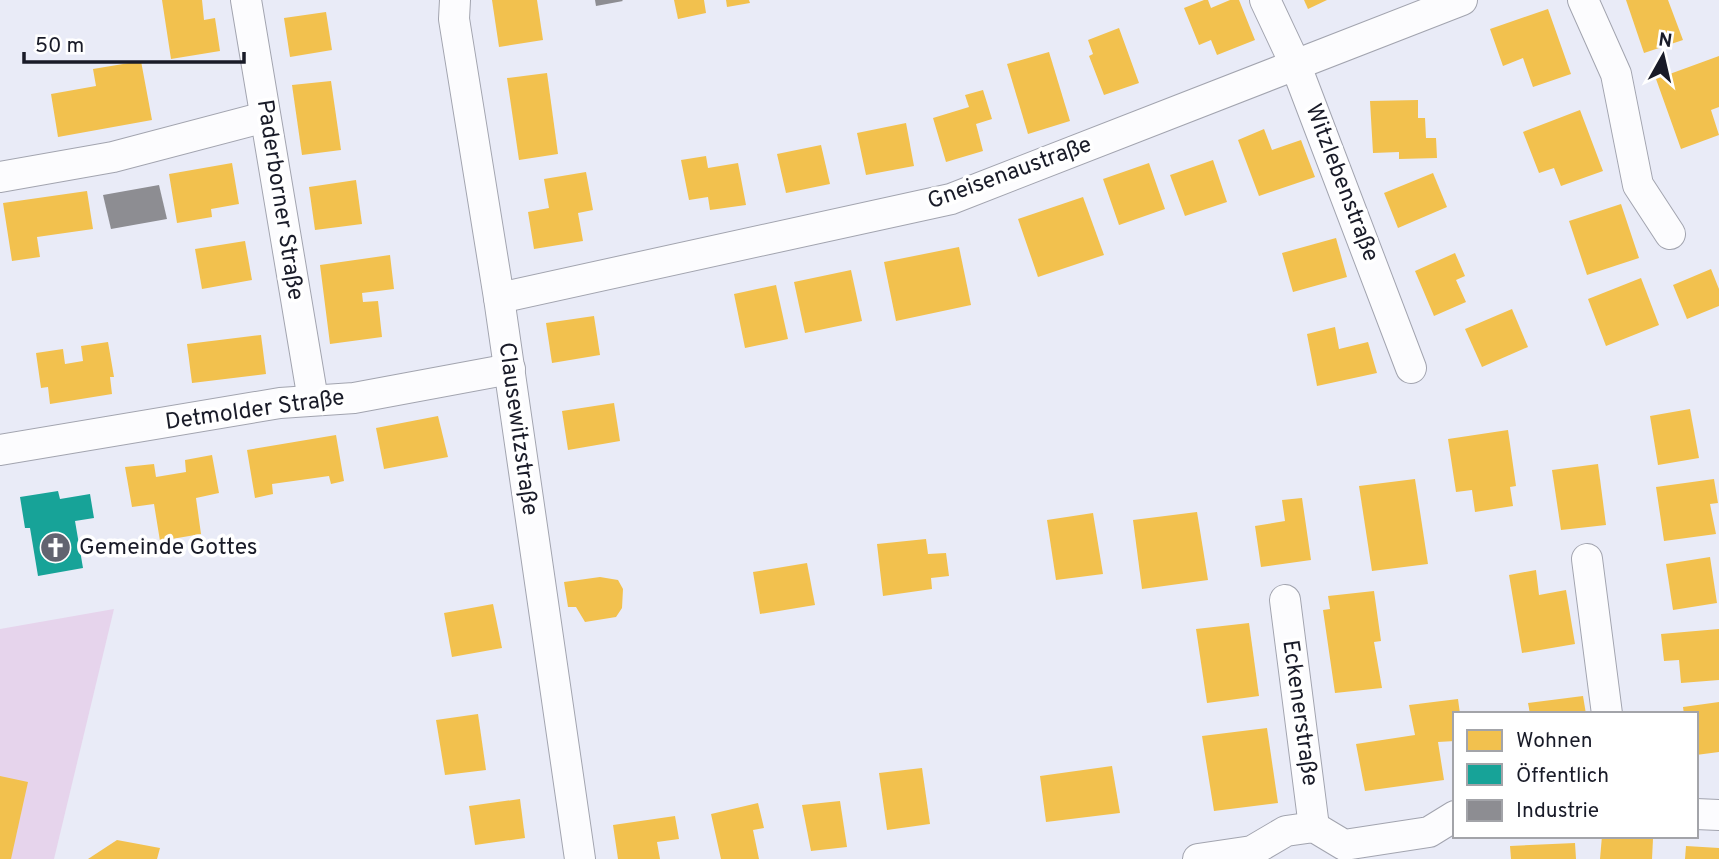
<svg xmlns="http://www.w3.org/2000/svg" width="1719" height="859" font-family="Overpass,sans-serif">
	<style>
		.green { fill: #e6d4ec }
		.homes { fill: #f2c14e }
		.public { fill: #17a398 }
		.industry { fill: #8d8d92 }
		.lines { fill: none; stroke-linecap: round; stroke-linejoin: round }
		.street-casing { stroke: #a2a4af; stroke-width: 32 }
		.street { stroke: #fcfcfe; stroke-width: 30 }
		.labels { text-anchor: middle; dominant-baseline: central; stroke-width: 7; stroke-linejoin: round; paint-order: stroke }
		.street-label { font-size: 23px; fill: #191b28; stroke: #fff }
		.poi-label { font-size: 23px; fill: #191b28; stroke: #fff; text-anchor: start }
	</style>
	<rect width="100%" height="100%" fill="#e9ebf7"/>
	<polygon class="green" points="114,609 54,859 0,859 0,629"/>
	<g class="homes">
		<polygon points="162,0 202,0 204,20 215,18 220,51 171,59"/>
		<polygon points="492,0 537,0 543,40 499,47"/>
		<polygon points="674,0 704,0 706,13 678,19"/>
		<polygon points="726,0 749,0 750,3 727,7"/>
		<polygon points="1204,0 1208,0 1211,8 1230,0 1239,0 1255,40 1217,55 1211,40 1199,45 1184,8"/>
		<polygon points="1304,0 1327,0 1308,9"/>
		<polygon points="1626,0 1668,0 1683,40 1644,53"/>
		<polygon points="1548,9 1571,74 1533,87 1523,58 1503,66 1490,29"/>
		<polygon points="326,12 332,50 290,57 284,18"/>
		<polygon points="1119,28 1139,83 1104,95 1089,56 1093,54 1088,40"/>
		<polygon points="1049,52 1070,121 1028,134 1007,64"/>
		<polygon points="1719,56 1719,107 1711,110 1719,135 1681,149 1656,79"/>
		<polygon points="141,61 152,120 58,137 51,94 96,86 93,69"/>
		<polygon points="547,73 558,154 519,160 507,78"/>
		<polygon points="331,81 341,150 302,155 292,85"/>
		<polygon points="983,90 992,119 976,124 983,151 946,162 933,118 969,107 965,95"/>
		<polygon points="1418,100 1418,118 1425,118 1426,138 1436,138 1437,158 1399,159 1399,152 1373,153 1370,101"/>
		<polygon points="1580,110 1603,171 1561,186 1554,168 1539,173 1523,132"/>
		<polygon points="906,123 914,166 866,175 857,133"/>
		<polygon points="1264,129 1272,150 1301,140 1315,177 1259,196 1238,140"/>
		<polygon points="821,145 830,184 786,193 777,154"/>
		<polygon points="706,156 708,168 738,163 746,205 710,210 708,197 689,200 681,160"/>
		<polygon points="1213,160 1227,202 1185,216 1170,175"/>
		<polygon points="232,163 239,204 211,209 212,217 177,223 169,174"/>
		<polygon points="1149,163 1165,209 1119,225 1103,179"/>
		<polygon points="586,172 593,210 578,213 583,241 534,249 528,212 549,208 544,179"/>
		<polygon points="1433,173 1447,207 1398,228 1384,193"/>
		<polygon points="356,180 362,224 315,230 309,187"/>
		<polygon points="87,191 93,229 37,237 40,257 12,261 3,203"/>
		<polygon points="1083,197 1104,255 1038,277 1018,219"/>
		<polygon points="1621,204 1639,258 1587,275 1569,221"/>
		<polygon points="1336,238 1347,277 1293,292 1282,253"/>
		<polygon points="245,241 252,280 202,289 195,249"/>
		<polygon points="959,247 971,305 896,321 884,262"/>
		<polygon points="1455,253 1465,276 1456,280 1466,302 1434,316 1415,271"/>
		<polygon points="390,255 394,289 362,293 363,302 378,301 382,337 330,344 320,265"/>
		<polygon points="1711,269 1719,289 1719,306 1687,319 1673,285"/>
		<polygon points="851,270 862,321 805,333 794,282"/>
		<polygon points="1641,278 1659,325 1606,346 1588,299"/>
		<polygon points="776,285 788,339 745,348 734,294"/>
		<polygon points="1512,309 1528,347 1482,367 1465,329"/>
		<polygon points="594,316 600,355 552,363 546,323"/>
		<polygon points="1335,327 1339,349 1368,342 1377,373 1317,386 1307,334"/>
		<polygon points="261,335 266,374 192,383 187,344"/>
		<polygon points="108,342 114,377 110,377 112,394 50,404 48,387 41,388 36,353 63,349 65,364 83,361 81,346"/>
		<polygon points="614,403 620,441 568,450 562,411"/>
		<polygon points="1690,409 1699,458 1658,465 1650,416"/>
		<polygon points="438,416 448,457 384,469 376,428"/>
		<polygon points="1508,430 1516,486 1510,487 1513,506 1475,512 1472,490 1456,492 1448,439"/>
		<polygon points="336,435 344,481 331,484 329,476 272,484 273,494 255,498 247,450"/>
		<polygon points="212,455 219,493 196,498 201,534 160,541 154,504 132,507 125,467 154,464 156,477 186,472 185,460"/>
		<polygon points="1598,464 1606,525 1561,530 1552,470"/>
		<polygon points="1415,479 1428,564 1372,571 1359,486"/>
		<polygon points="1714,479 1718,503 1710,504 1716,534 1664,541 1656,487"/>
		<polygon points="1302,498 1311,560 1261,567 1255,526 1285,521 1282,500"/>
		<polygon points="1197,512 1208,580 1142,589 1133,520"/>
		<polygon points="1093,513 1103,574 1056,580 1047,520"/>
		<polygon points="926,539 928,554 946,553 949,576 931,578 932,589 883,596 877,544"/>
		<polygon points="1710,557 1717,603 1673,610 1666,564"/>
		<polygon points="807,563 815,605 760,614 753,572"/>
		<polygon points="1536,570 1539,595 1566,590 1575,644 1522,653 1509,575"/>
		<polygon points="600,577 618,580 623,589 622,608 616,617 585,622 576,607 568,607 564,582"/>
		<polygon points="1374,591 1381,641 1374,642 1382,688 1335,693 1323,610 1330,609 1328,596"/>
		<polygon points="493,604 502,648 452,657 444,613"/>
		<polygon points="1249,623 1259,696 1207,703 1196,629"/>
		<polygon points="1719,629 1719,680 1681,683 1679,660 1664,661 1661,634"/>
		<polygon points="1583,696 1586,714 1530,714 1528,703"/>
		<polygon points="1458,699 1460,714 1455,714 1455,741 1438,742 1444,780 1365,791 1356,744 1415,735 1409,705"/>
		<polygon points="1719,702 1719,752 1696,755 1696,714 1684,714 1683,707"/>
		<polygon points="478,714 486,770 445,775 436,720"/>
		<polygon points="1267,728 1278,803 1214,811 1202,736"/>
		<polygon points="1112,766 1120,813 1046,822 1040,776"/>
		<polygon points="922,768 930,824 887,830 879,773"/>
		<polygon points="0,776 28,782 11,859 0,859"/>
		<polygon points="520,799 525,838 475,845 469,806"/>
		<polygon points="840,801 847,847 811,851 802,805"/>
		<polygon points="758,803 764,828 753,830 759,859 721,859 711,814"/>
		<polygon points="675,816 679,839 657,842 660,859 618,859 613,825"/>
		<polygon points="1602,836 1653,839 1652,859 1600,859"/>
		<polygon points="117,840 160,848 157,859 88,859"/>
		<polygon points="1575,843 1576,859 1511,859 1510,846"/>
		<polygon points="1686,846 1719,848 1719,859 1685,859"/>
	</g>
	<polygon class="public" points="58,491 60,499 90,494 94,518 75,521 83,568 38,576 30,528 25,528 20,497"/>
	<g class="industry">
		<polygon points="595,0 622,0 623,1 596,6"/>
		<polygon points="159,185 167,219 111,229 103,195"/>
	</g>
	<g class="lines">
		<defs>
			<g id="street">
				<polyline points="246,0 313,400"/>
				<polyline points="455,0 454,19 499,298 580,859"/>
				<polyline points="1265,0 1296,66 1411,368"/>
				<polyline points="1583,0 1616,74 1638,185 1670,234"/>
				<polyline points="0,177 113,157 265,117"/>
				<polyline points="499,298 951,199 1462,0"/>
				<polyline points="0,450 280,403 354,398 510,369"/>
				<polyline points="1587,559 1607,714"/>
				<polyline points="1285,600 1314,827"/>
				<polyline points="1696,814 1719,815"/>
				<polyline points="1198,859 1252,851 1286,831 1314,827 1344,845 1429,832 1455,816"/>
			</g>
		</defs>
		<use href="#street" class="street-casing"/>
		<use href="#street" class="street"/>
	</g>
	<defs>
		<symbol id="church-disc" viewBox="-11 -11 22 22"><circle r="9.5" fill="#626470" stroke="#fff"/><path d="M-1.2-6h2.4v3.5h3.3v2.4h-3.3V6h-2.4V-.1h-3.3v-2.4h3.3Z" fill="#fff"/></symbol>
	</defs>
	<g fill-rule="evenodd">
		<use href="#church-disc" x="38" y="530" width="35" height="35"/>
	</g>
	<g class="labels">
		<g class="street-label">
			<text transform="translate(1010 174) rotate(-20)">Gneisenaustraße</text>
			<text transform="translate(1341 183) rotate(69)">Witzlebenstraße</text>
			<text transform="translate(279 200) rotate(81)">Paderborner Straße</text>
			<text transform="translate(255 411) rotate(-8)">Detmolder Straße</text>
			<text transform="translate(517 429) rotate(82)">Clausewitzstraße</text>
			<text transform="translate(1299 713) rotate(82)">Eckenerstraße</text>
		</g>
		<g class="poi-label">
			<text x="79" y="548">Gemeinde Gottes</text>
		</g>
	</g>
	<rect x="1453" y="712" width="245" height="126" fill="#ffffff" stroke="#a3a4a9" stroke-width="2"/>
	<rect x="1467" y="730" width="35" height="21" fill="#f2c14e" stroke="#a3a4a9" stroke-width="2"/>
	<text x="1516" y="747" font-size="21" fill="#191b28">Wohnen</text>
	<rect x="1467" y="764" width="35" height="21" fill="#17a398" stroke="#a3a4a9" stroke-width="2"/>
	<text x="1516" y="782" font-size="21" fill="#191b28">Öffentlich</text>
	<rect x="1467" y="800" width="35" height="21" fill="#8d8d92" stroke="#a3a4a9" stroke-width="2"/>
	<text x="1516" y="817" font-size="21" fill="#191b28">Industrie</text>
	<g transform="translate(1663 56) rotate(8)" stroke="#ffffff" stroke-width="5" paint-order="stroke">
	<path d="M0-5L12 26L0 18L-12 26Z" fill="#191b28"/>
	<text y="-10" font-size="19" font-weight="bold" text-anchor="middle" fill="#191b28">N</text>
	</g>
	<path d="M24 52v10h220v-10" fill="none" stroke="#191b28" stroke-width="3.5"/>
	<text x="35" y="52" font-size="21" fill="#191b28" stroke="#ffffff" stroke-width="5" paint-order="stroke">50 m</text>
</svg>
